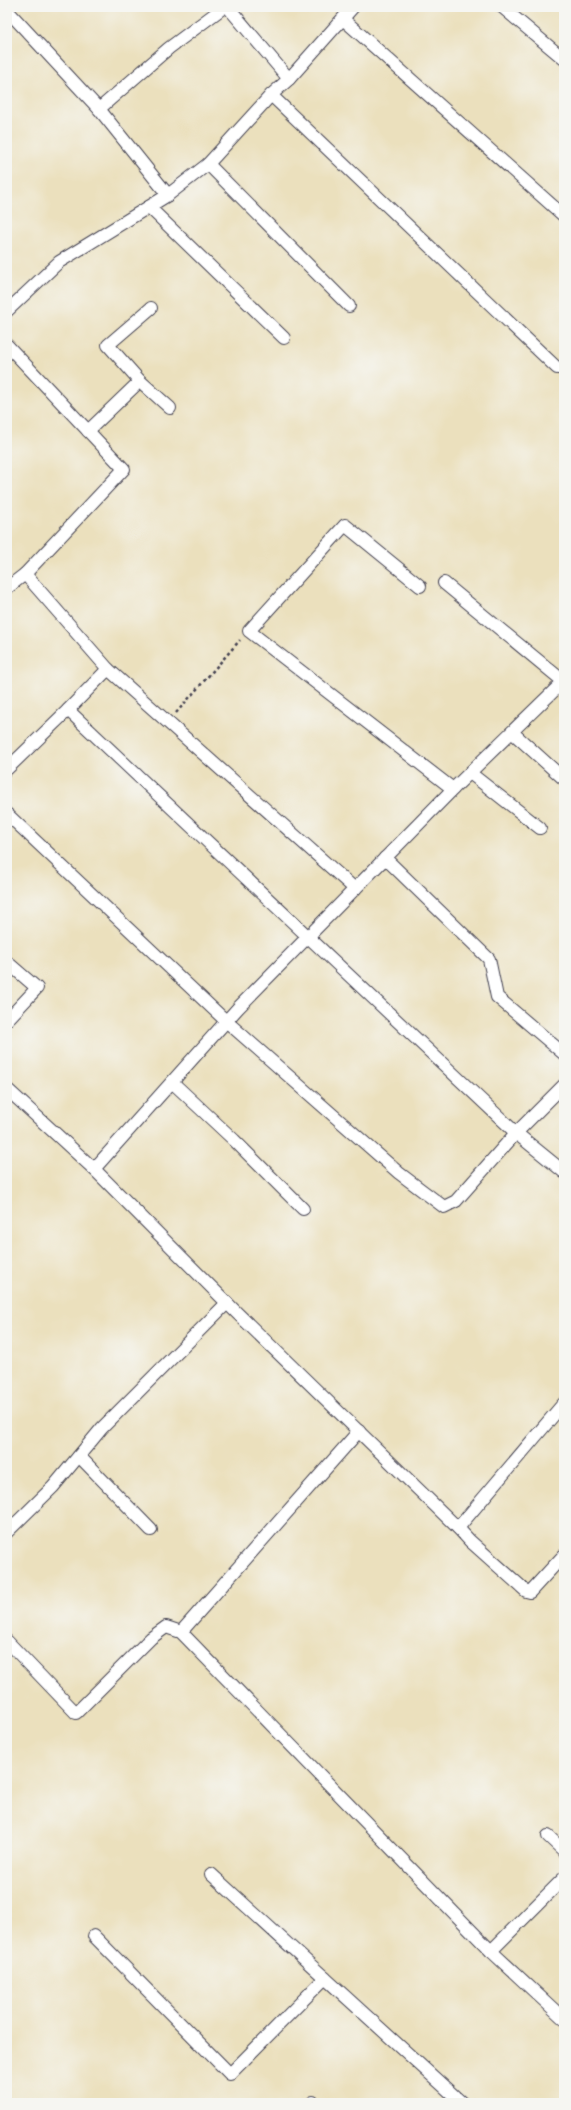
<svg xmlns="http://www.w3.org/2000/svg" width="571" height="2110" font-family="'Libre Bodoni',serif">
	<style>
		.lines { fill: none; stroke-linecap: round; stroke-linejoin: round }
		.street-casing { stroke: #403e4e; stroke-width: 14 }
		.path { stroke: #403e4e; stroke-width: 2.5; stroke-dasharray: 3 3; stroke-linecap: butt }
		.street { stroke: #fff; stroke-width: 12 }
	</style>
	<rect width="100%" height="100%" fill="#f6f6f2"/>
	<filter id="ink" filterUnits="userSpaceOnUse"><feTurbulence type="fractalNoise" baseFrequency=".025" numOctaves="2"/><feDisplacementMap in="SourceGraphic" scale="8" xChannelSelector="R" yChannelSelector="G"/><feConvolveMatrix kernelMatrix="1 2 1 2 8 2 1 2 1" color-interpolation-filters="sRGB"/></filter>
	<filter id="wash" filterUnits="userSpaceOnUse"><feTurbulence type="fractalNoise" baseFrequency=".012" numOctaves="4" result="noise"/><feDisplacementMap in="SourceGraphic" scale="16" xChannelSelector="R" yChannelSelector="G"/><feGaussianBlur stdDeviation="0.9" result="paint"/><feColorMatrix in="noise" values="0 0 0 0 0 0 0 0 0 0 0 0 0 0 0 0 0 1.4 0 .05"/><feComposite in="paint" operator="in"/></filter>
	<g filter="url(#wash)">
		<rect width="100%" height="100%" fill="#ebe0bd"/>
	</g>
	<g filter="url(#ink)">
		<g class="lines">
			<defs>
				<g id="street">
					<polyline points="228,7 289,79"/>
					<polyline points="502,7 564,59"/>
					<polyline points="7,10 99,109 168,195"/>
					<polyline points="343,19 564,216"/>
					<polyline points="271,95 557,368 564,368"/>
					<polyline points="99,109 169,48 224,7"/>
					<polyline points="208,164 349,306"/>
					<polyline points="149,207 284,338"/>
					<polyline points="7,311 59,262 168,195 208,164 271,95 289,79 353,7"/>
					<polyline points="7,345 124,469 25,574"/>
					<polyline points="140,381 170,408"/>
					<polyline points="88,431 140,381 108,345 151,308"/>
					<polyline points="444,583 563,681"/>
					<polyline points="420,586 345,525 249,631 453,789"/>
					<polyline points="7,588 25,574 108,669"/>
					<polyline points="68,710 108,669 355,889"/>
					<polyline points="512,732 564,779"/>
					<polyline points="7,769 68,710 516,1133 564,1172"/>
					<polyline points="470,773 540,828"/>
					<polyline points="7,814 226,1021 399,1173 444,1207 456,1201 516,1133 564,1085"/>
					<polyline points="385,858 489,959 497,997 564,1054"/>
					<polyline points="7,962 37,988 7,1020"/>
					<polyline points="172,1082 234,1140 303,1209"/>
					<polyline points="7,1089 94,1169 238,1008 453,789 564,681"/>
					<polyline points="94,1169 237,1313 458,1528 564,1403"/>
					<polyline points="79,1456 151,1530"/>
					<polyline points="458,1528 470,1541 526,1591 530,1592 564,1555"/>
					<polyline points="7,1532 53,1487 102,1428 227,1303"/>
					<polyline points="181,1632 359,1431"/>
					<polyline points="7,1641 76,1713 151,1638 166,1627 181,1632 491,1951 564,2019"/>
					<polyline points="548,1836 564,1851"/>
					<polyline points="211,1874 462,2103"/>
					<polyline points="94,1936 230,2074 325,1978"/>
					<polyline points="491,1951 564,1878"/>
					<polyline points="313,2102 314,2103"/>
				</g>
			</defs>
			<use href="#street" class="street-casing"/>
			<polyline class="path" points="176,713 240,640"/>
			<use href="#street" class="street"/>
		</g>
	</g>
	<rect width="571" height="2110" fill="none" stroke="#f6f6f2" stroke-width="24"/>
</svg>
